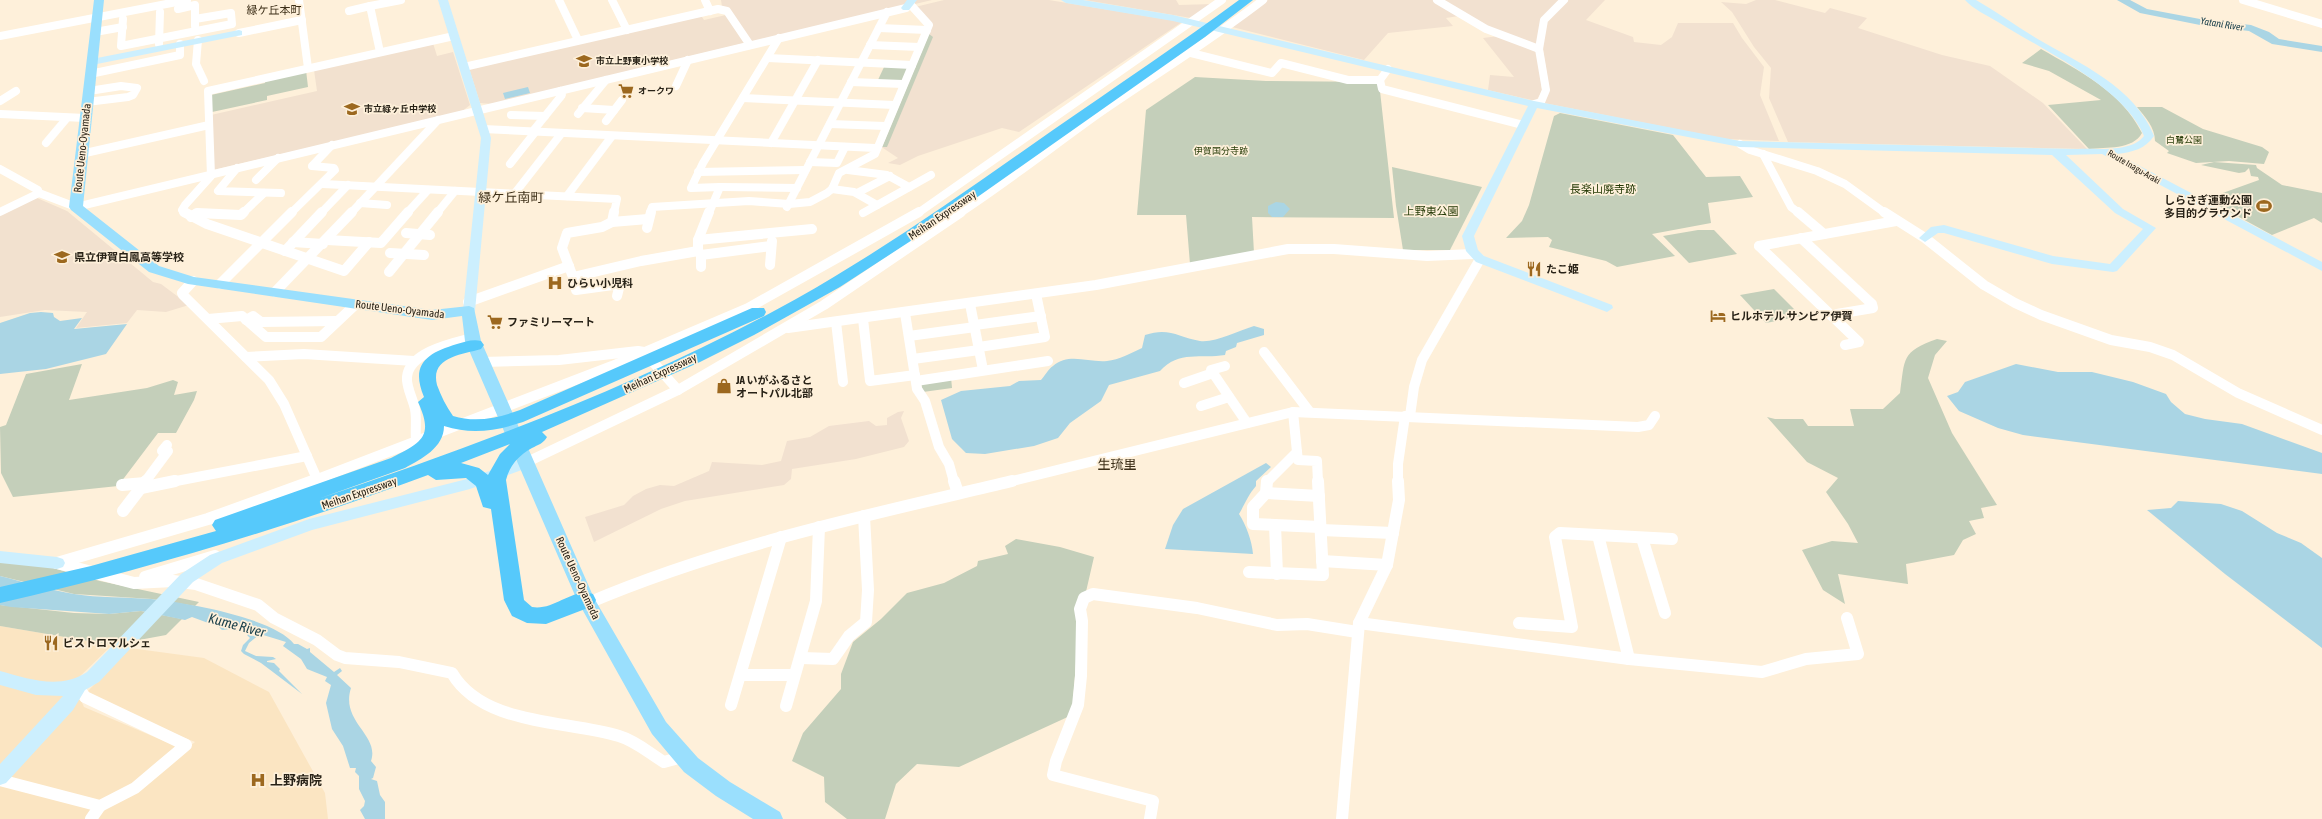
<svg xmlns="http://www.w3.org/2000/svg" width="2322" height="819" font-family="'Asap Condensed','Noto Sans JP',sans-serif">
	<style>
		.built { fill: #fbe5c2 }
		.industrial { fill: #f2e1d0 }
		.education { fill: #f2e1cf }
		.green { fill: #c4cfba }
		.water { fill: #aad5e4 }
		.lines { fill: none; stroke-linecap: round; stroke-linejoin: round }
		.river { fill: #aad5e4; fill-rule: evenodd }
		.street-far2 { stroke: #fff; stroke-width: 8 }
		.street-far1 { stroke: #fff; stroke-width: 10 }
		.street { stroke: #fff; stroke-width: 12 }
		.secondary { fill: #cceffe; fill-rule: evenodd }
		.primary { fill: #9adffd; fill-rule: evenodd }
		.highway { fill: #56c9fb; fill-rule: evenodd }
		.labels { text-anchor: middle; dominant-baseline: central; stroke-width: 3.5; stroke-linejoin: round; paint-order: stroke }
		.far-poi-label { font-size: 9px; font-weight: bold; fill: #282217; stroke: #fef0da; text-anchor: start }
		.far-park-label { font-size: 9px; fill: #253a06; stroke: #fef0da }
		.far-street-label { font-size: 9px; fill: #282217; stroke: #fef0da }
		.far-water-label { font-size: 10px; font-style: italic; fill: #153c48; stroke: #fef0da }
		.far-quarter-label { font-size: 11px; fill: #3c2e17; stroke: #fef0da }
		.street-label { font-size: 11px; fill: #282217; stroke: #fef0da }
		.park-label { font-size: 11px; fill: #253a06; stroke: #fef0da }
		.poi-label { font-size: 11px; font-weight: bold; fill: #282217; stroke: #fef0da; text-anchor: start }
		.quarter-label { font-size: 13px; fill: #3c2e17; stroke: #fef0da }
		.near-poi-label { font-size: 13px; font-weight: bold; fill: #282217; stroke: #fef0da; text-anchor: start }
		.near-water-label { font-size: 14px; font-style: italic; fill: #153c48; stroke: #fef0da }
	</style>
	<rect width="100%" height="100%" fill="#fef0da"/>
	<g class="built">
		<polygon points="0,626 112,645 73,683 84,707 178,747 87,819 0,819"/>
		<polygon points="130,648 204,658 269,692 325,793 328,819 96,819 105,807 151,777 195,742 88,698 86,693"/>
	</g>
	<g class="industrial">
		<polygon points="721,0 932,0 752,43 722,7"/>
		<polygon points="944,0 1049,0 1182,22 1019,132 1002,128 918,156 900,165 888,163 898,158 880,146 931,25 915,7"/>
		<polygon points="1085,0 1176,0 1179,5 1213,4 1191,18"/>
		<polygon points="1268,0 1435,0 1459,16 1446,18 1453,26 1388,33 1364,60 1232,27"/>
		<polygon points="1440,0 1605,0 1586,20 1633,37 1634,42 1661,45 1672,37 1678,23 1733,23 1742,38 1764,67 1760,95 1779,141 1726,139 1544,103 1549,87 1543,50 1514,41"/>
		<polygon points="1756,0 1775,0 1825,13 1830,8 1867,18 1858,28 1942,55 1990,66 2043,103 2087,149 1788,142 1769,98 1771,68 1754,47 1732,12 1721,2 1746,4"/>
		<polygon points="1499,36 1533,49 1538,53 1542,91 1536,101 1488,90 1490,75 1514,77 1483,38"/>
		<polygon points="904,411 901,418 909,441 904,447 856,459 792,469 791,479 784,485 685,501 661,509 594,542 585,517 624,505 633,496 646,489 660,485 674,486 709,471 712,462 762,465 781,461 787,441 810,437 829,426 869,421 876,426 887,425 887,418 898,412"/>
	</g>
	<g class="education">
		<polygon points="700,14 704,20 726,15 745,43 492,104 480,103 469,68"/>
		<polygon points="433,43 437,56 453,52 470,105 460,113 213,170 211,115 317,91 314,70"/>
		<polygon points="37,198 67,211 153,282 161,284 189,305 166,312 137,310 127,323 76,328 87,312 45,310 0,317 0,214"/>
	</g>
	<g class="green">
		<polygon points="929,34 933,37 887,147 882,147"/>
		<path d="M2041 49C2079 71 2121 91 2142 133 2133 150 2106 147 2089 149L2048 105 2101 100 2049 71 2022 63Z"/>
		<polygon points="885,65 908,67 902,82 877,82"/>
		<polygon points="306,70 308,87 267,96 267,100 212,112 211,95 265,83 265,79"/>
		<polygon points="1195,77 1266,81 1379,82 1394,218 1252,217 1254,253 1190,264 1186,215 1137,215 1146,110"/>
		<path d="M2137 107H2162L2203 129 2262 147 2269 152 2264 164 2229 161 2196 163 2167 153 2169 151 2155 141C2155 127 2145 117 2137 107Z"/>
		<polygon points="1560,113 1673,135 1706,177 1740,176 1753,197 1708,203 1711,223 1652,234 1675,256 1617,267 1606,261 1549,247 1552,240 1548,237 1506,238 1522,221 1529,205 1554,116"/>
		<polygon points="2214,162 2256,165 2257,168 2282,185 2322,193 2322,223 2314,218 2272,235 2206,199 2259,180 2258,177 2251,176 2249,168 2245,172 2239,173 2201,165"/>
		<polygon points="1392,167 1482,187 1450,250 1403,250 1396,206"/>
		<polygon points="1698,230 1714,230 1737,254 1689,263 1663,236"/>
		<polygon points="1774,289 1801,316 1766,323 1740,295"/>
		<path d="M1937 339 1947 341 1935 355 1928 378 1952 433 1997 505 1981 508 1984 518 1969 521 1976 534 1963 540 1954 555 1906 564 1908 584 1838 574 1845 604 1823 590 1802 550 1832 541 1858 543 1848 524 1826 492 1838 478 1807 462 1767 417 1775 419H1803L1808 426H1854L1850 409H1883L1900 393C1905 358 1901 352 1937 339Z"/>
		<polygon points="82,364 69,400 147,388 173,380 178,382 174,395 197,391 194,400 176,433 158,433 118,486 13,497 1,473 0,427 6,425 26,374"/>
		<polygon points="951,377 952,388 923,392 921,383"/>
		<polygon points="1016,539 1060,547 1094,557 1079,622 1072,715 959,767 917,764 896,784 885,819 847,819 825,802 824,777 792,761 803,733 841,689 841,674 853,642 881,619 907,593 944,583 977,566 978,561 1008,554 1005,546"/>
		<polygon points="0,560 49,567 100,581 199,602 195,606 152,599 74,594 0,576"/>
		<polygon points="0,605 74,613 109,614 141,611 182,619 166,635 112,645 0,626"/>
	</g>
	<g class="water">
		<polygon points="528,87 530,93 505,99 503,93"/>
		<polygon points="1276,202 1284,203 1290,209 1283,217 1272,217 1268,213 1268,206"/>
		<polygon points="41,312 53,313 54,317 60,321 82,318 74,329 127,324 106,354 46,369 0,374 0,323 30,313"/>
		<path d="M1254 326 1264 329V335L1237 343 1236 347 1226 351 1225 355C1201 359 1179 350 1160 371L1109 385 1101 401 1070 423 1058 438 1034 446 985 454 966 453 952 439 941 400 961 391 1010 386 1019 381 1041 380C1045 376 1048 369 1053 366 1069 352 1089 363 1107 361 1119 360 1131 353 1142 348L1145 335C1169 327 1178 337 1200 341 1215 343 1238 331 1254 326Z"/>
		<polygon points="2016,364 2058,372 2092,372 2133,382 2166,394 2171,402 2185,414 2205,419 2242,424 2322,453 2322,474 2023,435 1998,428 1959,411 1947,396 1958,392 1965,382"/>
		<path d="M1266 463 1271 467 1256 481V486C1248 495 1245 504 1239 514 1246 525 1252 541 1253 554L1165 549 1173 525 1183 509Z"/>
		<polygon points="2178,501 2221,504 2242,511 2277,533 2301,543 2322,558 2322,648 2225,574 2147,510 2171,508"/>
		<path d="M0 576C24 582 49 590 74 594 99 598 125 597 151 599 183 602 275 618 294 644H298L307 649 310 648V652L334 672 340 668 342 671 337 675 351 688C340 722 380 735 371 761L376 767 373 778 371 779 377 781 380 795 385 802V819H365L360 810 364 806 365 801 359 789V776L355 772 356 768H350L343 746 332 729 326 703 331 685 325 681 327 677 307 669 301 659 283 646 286 642 260 634 249 643 245 651 256 656 273 657 276 659 267 661V662L274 663 280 669 279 671 302 694 261 663 244 654 241 651 243 645 250 638 247 635 249 633 253 636 256 635 255 631 250 629 241 631V627H237V631L231 629 222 630 219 627 192 617 185 620 141 611 109 614 11 607 0 605Z"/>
	</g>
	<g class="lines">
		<polygon class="river" points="2117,0 2130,0 2147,9 2200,19 2251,25 2269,32 2279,39 2322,46 2322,52 2272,44 2249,31 2200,25 2140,13"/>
		<g class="street-far2">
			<polyline points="299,0 308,68"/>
			<polyline points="559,0 578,40"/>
			<polyline points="612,0 627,30"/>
			<polyline points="705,0 710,11"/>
			<polyline points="1437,0 1486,29 1539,49"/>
			<polyline points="2243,0 2322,24"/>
			<polyline points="178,9 195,5 195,26"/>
			<polyline points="349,11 370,6"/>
			<polyline points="123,19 121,46 232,24 231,13 195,19"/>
			<polyline points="879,28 927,30"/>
			<polyline points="95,32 123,27"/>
			<polyline points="239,33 302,20"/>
			<polyline points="0,36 187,0"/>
			<polyline points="198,40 196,64 204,81"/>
			<polyline points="159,44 160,12"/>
			<polyline points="870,45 919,47"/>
			<polyline points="380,52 370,6 401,0"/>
			<polyline points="1191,53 1272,73 1281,63 1348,80 1380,80"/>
			<polyline points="768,58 912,65"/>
			<polyline points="464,67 718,9 727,11 750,45"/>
			<polyline points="1388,69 1380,80 1382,89 1523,125"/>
			<polyline points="90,74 180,55 180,44"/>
			<polyline points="851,82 903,84"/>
			<polyline points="676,86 688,60"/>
			<polyline points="743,98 894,105"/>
			<polyline points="0,101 16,91"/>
			<polyline points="87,102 128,97 133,95 137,88 121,86 89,91"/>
			<polyline points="1534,104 1541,102 1546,90 1539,49 1544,20 1564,0"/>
			<polyline points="582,108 614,110"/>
			<polyline points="0,114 85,118"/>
			<polyline points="578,114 606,80"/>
			<polyline points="511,115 545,116"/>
			<polyline points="606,121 622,100"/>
			<polyline points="830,124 885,126"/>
			<polyline points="483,129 875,148"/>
			<polyline points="533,131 562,95 560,91"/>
			<polyline points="46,143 67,118"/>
			<polyline points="771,143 818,60"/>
			<polyline points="1740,144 1750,150 1817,171 1845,184 1885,213"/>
			<polyline points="81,154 209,125"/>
			<polyline points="1763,154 1791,207 1799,213"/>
			<polyline points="810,162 837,163 845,147"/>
			<polyline points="510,164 536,131"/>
			<polyline points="237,168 218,191 281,193"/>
			<polyline points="0,169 38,190 39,193 76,207 906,8"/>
			<polyline points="848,170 887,175 909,187"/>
			<polyline points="698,172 805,170"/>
			<polyline points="256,180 278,158"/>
			<polyline points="323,184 617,199 614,213"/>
			<polyline points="720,187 797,188"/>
			<polyline points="832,189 854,192 877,205"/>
			<polyline points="515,193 561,134"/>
			<polyline points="857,193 890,176"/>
			<polyline points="567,196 612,136"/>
			<polyline points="360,203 387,205"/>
			<polyline points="787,207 887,12"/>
			<polyline points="0,212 39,193"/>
			<polyline points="185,213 182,210 185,205 211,176 208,91 454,36"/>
			<polyline points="196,213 205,213"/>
			<polyline points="243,213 264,193"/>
			<polyline points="291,213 335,170 334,168 312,166 332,145"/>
			<polyline points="321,213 348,185"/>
			<polyline points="351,213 438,120"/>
			<polyline points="407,213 428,190"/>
			<polyline points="437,213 455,191"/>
			<polyline points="650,213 652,207 749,201 789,204 810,202 827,193 832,189 839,173 875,154 929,25 910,4"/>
			<polyline points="709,213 720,187 691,188 703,163 779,38"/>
			<polyline points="863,213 931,175"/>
			<polyline points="918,213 1222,0"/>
			<path d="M960 213C1007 182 1052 147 1098 114 1153 76 1210 41 1263 0"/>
		</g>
		<g class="street-far1">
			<polyline points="184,212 207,224 344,271 369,242"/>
			<polyline points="614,212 612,222 648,219"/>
			<polyline points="1798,212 1824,234"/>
			<polyline points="1884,212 1925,238 1984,285 2015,303 2041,315 2111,340 2150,347 2173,355 2238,393 2322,430"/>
			<polyline points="191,217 197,213 241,215 244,212"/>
			<polyline points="612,222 602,227 567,233 562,248 573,277 641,261 698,251 698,240 709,212"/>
			<polyline points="647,228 651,212"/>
			<polyline points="406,233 430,235"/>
			<polyline points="1801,238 1872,304 1873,308 1831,315"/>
			<polyline points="327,240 381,243 408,212"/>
			<polyline points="698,240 812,229"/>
			<polyline points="293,242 323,244"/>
			<polyline points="1759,246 1859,342 1845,345"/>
			<polyline points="1759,246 1896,221"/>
			<polyline points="285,251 322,212"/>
			<polyline points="698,251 701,255 701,267"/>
			<polyline points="390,253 424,255"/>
			<polyline points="701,255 771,246"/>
			<polyline points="770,265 772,241"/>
			<polyline points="389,272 438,212"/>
			<polyline points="573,277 576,290 620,284 617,296"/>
			<polyline points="193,281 182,293 183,295 269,380 284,404 317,479"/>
			<polyline points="220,284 292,212"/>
			<polyline points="275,292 352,212"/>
			<polyline points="468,302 569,266"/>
			<polyline points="970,304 983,370"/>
			<polyline points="905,313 917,389 925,401 939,447 949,464 954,482"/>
			<polyline points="208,319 242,316 266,337 321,337 356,304"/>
			<polyline points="863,319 870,381 915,375"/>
			<polyline points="246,320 253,316 261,322 337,321"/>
			<polyline points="836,322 843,382"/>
			<polyline points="975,325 1041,316"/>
			<polyline points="788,328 1096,285 1288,249 1334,249 1427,256 1473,254"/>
			<polyline points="909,336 975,327"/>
			<polyline points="979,347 1045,337 1036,294"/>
			<polyline points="1264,352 1309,411"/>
			<polyline points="246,357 304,354 414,361"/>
			<polyline points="913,359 979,350"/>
			<polyline points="482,362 559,360 638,351 644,352 678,390"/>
			<polyline points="1213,373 1211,370 1225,366"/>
			<polyline points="916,381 1048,361"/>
			<polyline points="1184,383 1213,373 1247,423"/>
			<polyline points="1201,406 1229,397"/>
			<polyline points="1410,416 1414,387 1422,360 1480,259"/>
			<path d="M416 440C415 430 417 419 415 409 413 399 406 387 407 377 409 352 453 343 472 338"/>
			<polyline points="1297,452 1298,460 1317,461 1318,482"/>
			<polyline points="525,463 678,390 824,305 961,212"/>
			<polyline points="145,482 168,451 162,451 167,445"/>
			<polyline points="171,482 307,456"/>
			<polyline points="310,482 612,366 748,308 919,212"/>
			<polyline points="1008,482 1293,412 1638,427 1649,425 1655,416"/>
			<polyline points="1267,482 1297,452 1293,412"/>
			<polyline points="1398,482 1398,464 1405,416"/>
		</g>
		<g class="street">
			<polyline points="954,481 958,493"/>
			<polyline points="1267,481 1266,493 1253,507 1253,524 1320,527"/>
			<polyline points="122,485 145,483"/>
			<polyline points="141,488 175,481"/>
			<polyline points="1266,493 1319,496"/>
			<polyline points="123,511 146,481"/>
			<polyline points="1275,525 1277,574"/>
			<polyline points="1321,530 1393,533"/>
			<polyline points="1598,535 1629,659"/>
			<polyline points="1642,538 1665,613"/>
			<polyline points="1322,561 1387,565"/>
			<polyline points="57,563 208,519 313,481"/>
			<path d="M57 563 134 583 173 581 196 584 258 605 274 618 317 640 337 655 345 658 399 662 452 673C483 726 567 720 619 736 636 741 649 753 664 762L675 759 681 754"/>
			<polyline points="1249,572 1323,575 1318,481"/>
			<polyline points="145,577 215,556"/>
			<path d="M588 603C724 545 869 515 1012 481"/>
			<polyline points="1359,623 1629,659 1762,672 1806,659 1858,654 1847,618"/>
			<polyline points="1519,623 1572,627 1555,537 1560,533 1672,539"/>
			<polyline points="801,658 833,659 849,636 866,622 868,590 864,516"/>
			<polyline points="741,675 794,675"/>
			<polyline points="731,705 781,537"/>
			<polyline points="786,706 816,601 819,527"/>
			<polyline points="0,780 100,806 135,788 186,745 85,697 78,687"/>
			<polyline points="91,819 100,806"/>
			<polyline points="1150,819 1153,801 1053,775 1056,761 1078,705 1081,676 1082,621 1080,609 1084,598 1093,594 1197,608 1277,625 1307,624 1357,632"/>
			<polyline points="1342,819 1359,623 1387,565 1399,500 1398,481"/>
		</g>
		<g class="secondary">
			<polygon points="438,0 448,0 491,138 475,311 469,315 463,311 481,138"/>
			<polygon points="907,0 917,0 909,10 903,10 901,8"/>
			<path d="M1061 0H1083L1173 15 1534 101 1740 141 2078 149C2097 148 2131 153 2144 136 2124 87 2042 50 1998 22 1988 16 1973 9 1965 0H1976C1997 12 2016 26 2036 38 2079 63 2135 87 2154 136 2145 149 2133 152 2117 154L2322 262V271L2102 154 2066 155 2123 209 2156 228 2117 271 2113 272 2052 264 1944 233H1938L1925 242 1919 238 1931 227 1944 225 2053 256 2110 264 2143 229 2115 213 2052 155 1740 147 1537 108 1474 236 1478 250 1484 256 1612 305 1613 308 1607 312 1476 262 1466 251 1462 236 1528 106 1173 21 1066 3Z"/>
			<polygon points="239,30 242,31 242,35 92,65 87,62 92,59"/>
			<path d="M525 458 530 459 532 463 530 467 470 489 312 530 222 563 193 582 99 682 85 690 73 710 6 783 0 785V764L63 696 36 695 0 685V671C29 679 60 690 87 672L181 574 210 555 309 519 467 479Z"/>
			<polygon points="0,551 57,557 63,559 65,563 63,567 57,569 0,563"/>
		</g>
		<polygon class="primary" points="94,0 104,0 83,206 159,266 194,277 432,310 469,306 474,308 481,341 594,598 666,722 698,758 730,782 780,812 783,819 753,819 716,796 684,772 652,734 577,600 465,341 462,316 432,320 188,284 149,272 71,210 69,207"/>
		<path class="highway" d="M1239 0H1253L1205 37 969 203 840 287 754 335 700 362 542 432 547 437C544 443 538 445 532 448 518 456 510 465 506 480L524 600 532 607C554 611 573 587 593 594L596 600 593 606 546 624 527 623 512 616 504 600 491 509 483 507 476 486 466 478 436 480 428 475C288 527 145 570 0 603V587L91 566 216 531 212 525 215 520 391 458C422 442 434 437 418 402L424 397C410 364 427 353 457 344 465 342 472 339 481 341L484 345 481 349C461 355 430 357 437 385 441 396 446 406 453 416 476 423 498 418 520 410L752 308H764L766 312 764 316 523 422C495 431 472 435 444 426 444 448 421 459 405 468L318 499C481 444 645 383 796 299 885 249 969 189 1053 130 1115 87 1178 45 1239 0ZM510 444 500 454 488 475 479 468 461 463Z"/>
	</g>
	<defs>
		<symbol id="school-bare" viewBox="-9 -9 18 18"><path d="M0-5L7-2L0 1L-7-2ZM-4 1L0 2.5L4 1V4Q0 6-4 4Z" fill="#9c681f" stroke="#fef0da" stroke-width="2.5" paint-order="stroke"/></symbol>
		<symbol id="supermarket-bare" viewBox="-9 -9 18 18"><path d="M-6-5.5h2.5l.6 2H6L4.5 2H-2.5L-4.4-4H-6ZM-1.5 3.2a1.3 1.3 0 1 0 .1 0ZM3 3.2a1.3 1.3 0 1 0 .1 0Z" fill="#9c681f" stroke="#fef0da" stroke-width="2.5" paint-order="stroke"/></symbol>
		<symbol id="stadium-bare" viewBox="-9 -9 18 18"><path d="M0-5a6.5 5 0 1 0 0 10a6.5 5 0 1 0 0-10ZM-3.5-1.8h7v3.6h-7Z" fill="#9c681f" stroke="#fef0da" stroke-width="2.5" paint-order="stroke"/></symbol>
		<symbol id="restaurant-bare" viewBox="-9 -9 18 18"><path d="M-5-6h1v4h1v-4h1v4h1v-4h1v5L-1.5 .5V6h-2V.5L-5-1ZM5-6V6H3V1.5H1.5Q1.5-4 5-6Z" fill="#9c681f" stroke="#fef0da" stroke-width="2.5" paint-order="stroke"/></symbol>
		<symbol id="hospital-bare" viewBox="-9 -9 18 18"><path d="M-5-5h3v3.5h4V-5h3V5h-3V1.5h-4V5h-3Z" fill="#9c681f" stroke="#fef0da" stroke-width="2.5" paint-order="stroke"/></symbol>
		<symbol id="hotel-bare" viewBox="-9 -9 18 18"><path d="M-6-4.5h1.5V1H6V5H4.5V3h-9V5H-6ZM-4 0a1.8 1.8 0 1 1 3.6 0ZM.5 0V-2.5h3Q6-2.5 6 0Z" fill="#9c681f" stroke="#fef0da" stroke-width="2.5" paint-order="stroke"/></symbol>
		<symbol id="shop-bare" viewBox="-9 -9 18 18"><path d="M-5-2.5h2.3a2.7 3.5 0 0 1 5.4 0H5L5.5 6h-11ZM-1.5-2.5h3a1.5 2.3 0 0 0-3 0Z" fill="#9c681f" stroke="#fef0da" stroke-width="2.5" paint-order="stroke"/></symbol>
	</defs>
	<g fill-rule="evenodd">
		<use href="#school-bare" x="573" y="50" width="22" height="22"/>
		<use href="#supermarket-bare" x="615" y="80" width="22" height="22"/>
		<use href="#school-bare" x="341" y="98" width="22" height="22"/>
		<use href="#stadium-bare" x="2253" y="195" width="22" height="22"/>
		<use href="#school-bare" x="51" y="246" width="22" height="22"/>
		<use href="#restaurant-bare" x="1523" y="258" width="22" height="22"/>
		<use href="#hospital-bare" x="544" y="272" width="22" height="22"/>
		<use href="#hotel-bare" x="1707" y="305" width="22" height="22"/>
		<use href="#supermarket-bare" x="484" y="311" width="22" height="22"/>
		<use href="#shop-bare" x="713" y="375" width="22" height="22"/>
		<use href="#restaurant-bare" x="40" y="632" width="22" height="22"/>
		<use href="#hospital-bare" x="247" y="769" width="22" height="22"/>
	</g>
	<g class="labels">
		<g class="far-poi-label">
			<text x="596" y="61">市立上野東小学校</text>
			<text x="638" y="91">オークワ</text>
			<text x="364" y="109">市立緑ヶ丘中学校</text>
		</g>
		<g class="far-park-label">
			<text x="2184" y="140">白鷺公園</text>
			<text x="1221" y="151">伊賀国分寺跡</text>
		</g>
		<g class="far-street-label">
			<text transform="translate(2134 167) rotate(30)">Route Inagu-Araki</text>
		</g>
		<g class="far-water-label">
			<text transform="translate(2222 24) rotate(9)">Yatani River</text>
		</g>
		<g class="far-quarter-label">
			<text x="274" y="10">緑ケ丘本町</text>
		</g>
		<g class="street-label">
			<text transform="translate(82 148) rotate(-84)">Route Ueno-Oyamada</text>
			<text transform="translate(942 215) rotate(-34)">Meihan Expressway</text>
			<text transform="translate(400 309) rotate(7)">Route Ueno-Oyamada</text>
			<text transform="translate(660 373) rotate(-25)">Meihan Expressway</text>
			<text transform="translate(359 493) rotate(-19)">Meihan Expressway</text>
			<text transform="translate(578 578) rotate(65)">Route Ueno-Oyamada</text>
		</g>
		<g class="park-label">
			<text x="1603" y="189">長楽山廃寺跡</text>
			<text x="1431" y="211">上野東公園</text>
		</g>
		<g class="poi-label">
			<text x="2252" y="200" text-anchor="end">しらさぎ運動公園<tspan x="2252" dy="13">多目的グラウンド</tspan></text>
			<text x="74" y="257">県立伊賀白鳳高等学校</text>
			<text x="1546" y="269">たこ姫</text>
			<text x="567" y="283">ひらい小児科</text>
			<text x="1730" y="316">ヒルホテル サンピア伊賀</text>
			<text x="507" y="322">ファミリーマート</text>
			<text x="736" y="380">JA いがふるさと<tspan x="736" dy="13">オートパル北部</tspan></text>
			<text x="63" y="643">ビストロマルシェ</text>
		</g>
		<g class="quarter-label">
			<text x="511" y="197">緑ケ丘南町</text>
			<text x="1117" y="464">生琉里</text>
		</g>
		<g class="near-poi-label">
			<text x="270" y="780">上野病院</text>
		</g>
		<g class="near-water-label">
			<text transform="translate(237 625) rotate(15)">Kume River</text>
		</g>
	</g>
</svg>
